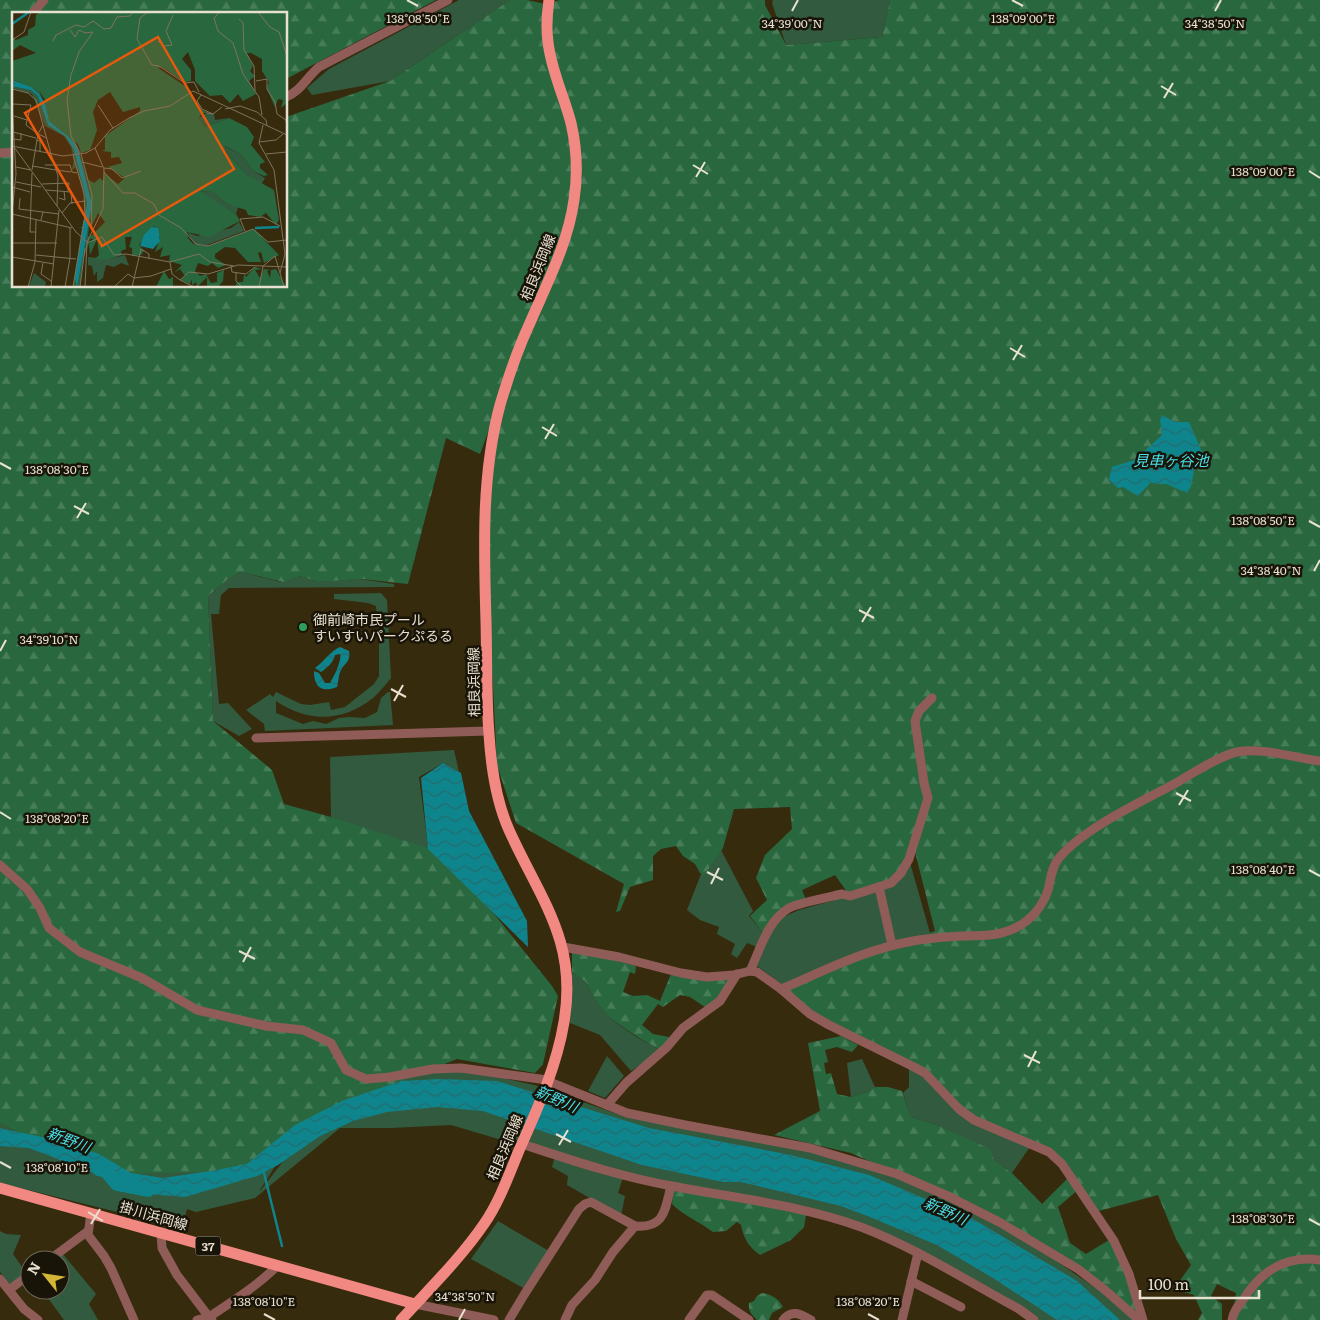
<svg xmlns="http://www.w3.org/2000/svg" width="1320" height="1320" font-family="Literata,'Noto Sans JP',serif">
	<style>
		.green { fill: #325a3e; fill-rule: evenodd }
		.forest { fill: url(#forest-firs) }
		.water { fill: url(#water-waves) }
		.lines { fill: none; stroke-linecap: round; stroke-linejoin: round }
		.stream { stroke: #0e858d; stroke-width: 2.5 }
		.river { stroke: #0e858d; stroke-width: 14 }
		.minor { stroke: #905c58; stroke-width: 9 }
		.major { stroke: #f28882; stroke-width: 11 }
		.ticks { fill: none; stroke: #e8e1d1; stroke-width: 2 }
		.leisure-dot { fill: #2e9e5b; stroke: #191408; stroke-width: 2 }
		.labels { text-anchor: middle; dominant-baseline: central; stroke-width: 5; stroke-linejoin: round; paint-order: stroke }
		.shield { fill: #191408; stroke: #aaa495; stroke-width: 1 }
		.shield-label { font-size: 12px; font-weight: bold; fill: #e8e1d1 }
		.street-label { font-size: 14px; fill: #e8e1d1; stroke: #191408 }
		.poi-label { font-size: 14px; fill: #e8e1d1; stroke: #191408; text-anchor: start }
		.water-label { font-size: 15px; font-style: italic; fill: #4adeea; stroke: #191408 }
		.inset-river { fill: none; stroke: #0e858d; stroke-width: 2.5 }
		.inset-road { fill: none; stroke: #7e745c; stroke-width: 1 }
		.view { fill: #e8590c; fill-opacity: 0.15; stroke: #e8590c; stroke-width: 2.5 }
		.inset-edge { fill: none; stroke: #e8e1d1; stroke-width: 2.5 }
		.ticks-label { font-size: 12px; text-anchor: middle; fill: #e8e1d1; stroke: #191408; stroke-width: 5; stroke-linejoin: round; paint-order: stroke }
	</style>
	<defs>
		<pattern id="forest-firs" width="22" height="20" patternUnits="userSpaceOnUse" patternTransform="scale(1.25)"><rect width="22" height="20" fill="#29683f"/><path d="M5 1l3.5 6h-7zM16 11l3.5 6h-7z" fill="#487d5a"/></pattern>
		<pattern id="water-waves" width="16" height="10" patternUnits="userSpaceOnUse" patternTransform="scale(1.25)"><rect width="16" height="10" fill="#0e858d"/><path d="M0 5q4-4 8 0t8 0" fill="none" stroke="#246b6e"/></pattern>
	</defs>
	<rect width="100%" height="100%" fill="#372b0e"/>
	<g class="green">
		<polygon points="459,0 510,0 390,81 312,95 307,88 329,69"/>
		<polygon points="773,0 890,0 882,37 786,45 772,3"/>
		<polygon points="241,572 281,582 300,576 318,582 359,579 394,584 394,587 229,588 221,595 219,614 211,614 219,704 228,703 252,729 239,736 213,721 208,596 228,579"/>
		<path d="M381 593 387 600 391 678C385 685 379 693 373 698 342 723 307 722 276 701V713L303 724 313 721 326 724 339 718 349 717 365 718 377 712 381 698 388 692H390L393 725 265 731 264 724 246 710 270 694 273 697 276 692 301 704 310 705 329 702 331 710 345 707 374 684 379 676V639L376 606 368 603 334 599V594Z"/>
		<polygon points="454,750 459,772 443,763 419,777 429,854 331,817 330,757"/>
		<polygon points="721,850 753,911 749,916 763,933 757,947 747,943 737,958 731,954 735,944 717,934 719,927 700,920 687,910 701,874 704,874"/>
		<polygon points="909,859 930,933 786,987 757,966 776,920 799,910 850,896"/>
		<polygon points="572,972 586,982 595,1000 611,1019 638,1038 662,1051 631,1071 600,1035 570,1023"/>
		<polygon points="607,1056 624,1076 605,1098 588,1091"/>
		<polygon points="862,1059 875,1087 867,1092 851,1097 847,1063"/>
		<polygon points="909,1064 1032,1144 1012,1173 960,1136 937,1125 911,1117 903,1093 909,1087"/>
		<path d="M458 1068 534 1085 626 1117 686 1129 795 1144 895 1173 1013 1231 1104 1294 1136 1320H1038L861 1227 607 1171 451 1125 391 1128H340L255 1198 196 1212 187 1209 182 1228 0 1183V1123L54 1152 377 1082ZM302 1124 306 1132 260 1191V1190Z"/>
		<polygon points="555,1156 623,1177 618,1193 625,1196 621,1216 567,1185 568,1176 552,1167"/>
		<polygon points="498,1221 549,1251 527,1290 471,1259"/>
		<polygon points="0,1231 6,1234 21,1235 13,1254 27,1274 12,1287 0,1272"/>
		<polygon points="62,1253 96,1294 89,1304 98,1320 64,1320 42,1290 60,1290 60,1260 53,1260"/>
	</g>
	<g class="forest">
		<polygon points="0,0 436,0 286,79 286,14 14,14 14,286 286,286 286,117 390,81 510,0 527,0 545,4 560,0 765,0 765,5 786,45 882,37 890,0 1320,0 1320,1320 1232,1320 1236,1293 1217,1284 1211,1296 1222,1304 1222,1320 1198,1320 1202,1313 1194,1295 1174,1289 1191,1265 1176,1239 1158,1195 1099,1211 1079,1189 1058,1207 1070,1243 1086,1254 1109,1240 1126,1271 1137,1315 1082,1272 927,1187 851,1153 774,1135 820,1111 808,1043 841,1036 858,1045 852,1052 837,1047 825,1050 828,1062 824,1063 826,1074 831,1073 837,1094 851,1097 867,1092 875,1087 888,1087 902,1091 911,1117 937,1125 990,1149 994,1160 1012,1173 1042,1204 1070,1176 1049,1152 974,1120 918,1069 835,1026 790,995 788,987 893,946 935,931 914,848 891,883 850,896 835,875 802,890 807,902 790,905 763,933 750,916 767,900 756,878 765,855 792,829 790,807 734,809 723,848 704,875 700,873 695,864 683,856 676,846 661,849 653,856 653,880 630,887 620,911 616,912 624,884 516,823 497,765 488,589 488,470 509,375 480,454 446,438 408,584 361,579 318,582 300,576 283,582 241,572 228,579 208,596 213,721 272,770 284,804 331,817 434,850 495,915 552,986 558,996 543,1064 535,1073 457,1059 343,1105 234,1171 112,1174 54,1152 0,1123"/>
		<polygon points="572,952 602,956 636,966 635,974 630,972 623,992 633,996 647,995 660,1001 671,974 732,979 717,1002 705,1007 690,997 680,995 663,1007 658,1004 642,1025 653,1034 669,1037 669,1043 662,1051 639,1038 610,1018 595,1000 586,982 572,972"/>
		<path d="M674 1187 806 1215 804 1227 791 1240 760 1255C748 1246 744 1239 741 1225L737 1222 726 1231 713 1232C700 1222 684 1216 672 1204Z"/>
		<path d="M762 1293C771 1294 779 1299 783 1307L772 1313 769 1320H757C751 1314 748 1311 749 1303L754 1301 757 1296Z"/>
	</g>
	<g class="water">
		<polygon points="1162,415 1175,422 1189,422 1202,452 1195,466 1191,486 1187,493 1167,484 1150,483 1138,496 1123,487 1118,488 1109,480 1112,467 1135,460 1162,435 1160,419"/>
		<path d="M340 647 349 651C351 661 345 663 341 670 338 675 339 681 337 687 321 693 314 687 314 671L319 673 325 683H330C334 677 342 660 340 654L335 655C333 663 328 667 321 672L315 668C325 661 329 652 340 647Z"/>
		<polygon points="443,763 461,773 469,811 527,921 528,947 428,849 421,778"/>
		<polygon points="439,1079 497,1081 649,1128 791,1155 869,1175 973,1219 1077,1281 1120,1320 1057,1320 993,1278 937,1245 870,1217 841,1206 741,1182 723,1182 642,1165 483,1111 437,1107 387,1112 353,1121 320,1136 278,1165 257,1176 185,1197 148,1194 29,1148 0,1146 0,1128 4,1129 56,1140 99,1154 131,1173 163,1178 211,1171 247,1164 295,1125 342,1101 401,1081"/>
	</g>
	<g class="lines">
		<polyline class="stream" points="264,1173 282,1246"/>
		<polyline class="river" points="99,1169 106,1171 117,1184 148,1190"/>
		<g class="minor">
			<polyline points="32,14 44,0"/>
			<path d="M286 97C301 91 307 77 319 67L448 0"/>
			<polyline points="0,153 14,152"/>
			<polyline points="256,738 488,731"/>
			<polyline points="0,865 27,889 40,908 49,928 80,952 142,978 197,1010 266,1026 303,1030 331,1043 346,1070 366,1079 390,1077 433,1069 461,1068 547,1080"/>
			<polyline points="879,887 892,945"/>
			<polyline points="563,947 619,957 681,973 707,977 734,975 750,971 757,972 781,989 810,1014 829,1025 912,1066 925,1073 959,1109 974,1120 1049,1152 1062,1164 1114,1241 1129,1274 1143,1320"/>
			<path d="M750 971C760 950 767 921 789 908 798 903 829 897 842 894L850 896 891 883 901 873 909 859 928 798 924 783 915 721 919 711 932 698"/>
			<path d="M781 989C824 971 866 949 913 941 929 938 945 937 962 936 980 935 1000 937 1017 927 1031 920 1043 906 1048 890 1051 879 1051 868 1059 858 1084 828 1141 802 1176 783 1193 773 1219 756 1237 752 1261 747 1296 758 1320 761"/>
			<polyline points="547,1081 627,1113 685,1125 810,1148 897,1174 950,1197 1001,1223 1078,1269 1105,1290 1139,1320"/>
			<polyline points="607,1105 626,1083 667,1047 683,1028 720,1001 737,974"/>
			<path d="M522 1144C571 1160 621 1177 672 1186 735 1198 800 1205 861 1227 916 1248 967 1281 1019 1309L1034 1320"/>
			<polyline points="91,1213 88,1235 104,1256 111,1268 134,1320"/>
			<path d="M161 1233 162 1248 177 1275 209 1317C233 1301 257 1286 277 1266"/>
			<polyline points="49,1260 88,1231"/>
			<polyline points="0,1279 24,1309 38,1320"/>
			<polyline points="911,1281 961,1307"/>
			<polyline points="9,1290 30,1274"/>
			<polyline points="415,1304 494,1320"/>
			<polyline points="197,1320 209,1317 212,1320"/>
			<path d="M509 1320 524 1295 579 1209 585 1204 591 1202 635 1226C665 1229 665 1209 671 1186"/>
			<polyline points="565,1320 572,1305 595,1280 613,1252 635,1226"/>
			<polyline points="689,1320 707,1295 712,1295 749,1320"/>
			<path d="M783 1320C792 1309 800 1314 811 1320"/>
			<polyline points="902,1320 918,1253"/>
			<path d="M1232 1320C1233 1312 1238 1306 1243 1300 1261 1271 1285 1255 1320 1260"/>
		</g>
		<g class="major">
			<polyline points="0,1188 415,1304"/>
			<path d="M401 1320C429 1289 460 1259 484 1224 500 1201 509 1174 520 1148 538 1108 557 1065 564 1022 578 941 540 899 509 830 496 801 491 767 489 734 486 697 487 659 486 622 484 549 481 476 500 405 508 378 517 351 529 325 546 285 568 244 574 200 578 174 577 149 571 123 564 96 551 70 548 42 546 28 547 14 549 0"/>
		</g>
	</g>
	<path class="ticks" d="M407 0 418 6M1012 0 1023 6M792 11 798 0M1215 11 1221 0M1161 86 1176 95M1164 98 1173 83M693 165 708 174M1309 171 1320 178M696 177 705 162M1010 348 1025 357M1013 360 1022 345M542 427 557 436M545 439 554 424M0 463 11 469M74 506 89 514M77 518 86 503M1309 521 1320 527M1314 571 1320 560M859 610 874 618M862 622 871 607M0 651 6 640M391 689 406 697M394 701 403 685M1176 793 1191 801M1179 805 1188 790M0 812 11 819M1309 870 1320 876M707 872 723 880M711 884 719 868M239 951 255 959M243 962 251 947M1024 1055 1040 1063M1028 1067 1036 1051M556 1134 571 1142M559 1145 568 1130M0 1162 11 1168M88 1212 103 1221M1309 1219 1320 1225M91 1224 100 1209M264 1314 275 1320M868 1314 879 1320M459 1320 465 1309"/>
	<circle class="leisure-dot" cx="303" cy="627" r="5"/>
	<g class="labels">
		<rect class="shield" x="195.5" y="1236.5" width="25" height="19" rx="4"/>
		<g class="shield-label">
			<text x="208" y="1246">37</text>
		</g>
		<g class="street-label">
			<text transform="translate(537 267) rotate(-68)">相良浜岡線</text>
			<text transform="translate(473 682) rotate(-91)">相良浜岡線</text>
			<text transform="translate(504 1147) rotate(-67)">相良浜岡線</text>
			<text transform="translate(154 1215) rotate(16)">掛川浜岡線</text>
		</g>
		<g class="poi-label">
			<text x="313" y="619">御前崎市民プール<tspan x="313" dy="16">すいすいパークぷるる</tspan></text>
		</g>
		<g class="water-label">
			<text x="1171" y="459">見串ヶ谷池</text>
			<text transform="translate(557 1098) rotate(23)">新野川</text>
			<text transform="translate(69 1139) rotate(21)">新野川</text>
			<text transform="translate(946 1210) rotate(24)">新野川</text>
		</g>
	</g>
	<g transform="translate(12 12)">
		<rect width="275" height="275" fill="#372b0e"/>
		<path d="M0 67 28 80 33 97 65 133 80 182 76 225 80 223 72 245 68 275H61L70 216 66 215H70L73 203 72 182 64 155 60 158 62 147 59 135 52 124 33 114 20 82 0 76ZM192 102H202L203 108 217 106 193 115 187 106ZM212 134 230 143 241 159 253 166 249 173 235 163 212 138ZM187 179 201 180 215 192 226 195 224 202ZM227 210 232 219 195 233 182 232 175 220 185 224 219 216ZM113 243 117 254 109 251 102 255 94 253 91 266 85 270V259L82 264 80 254 76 253V245L98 247ZM22 261 34 270 33 275 17 274Z" fill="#325a3e"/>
		<path d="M28 0H275V91L269 96 271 88 266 87 263 95 255 77 257 70 250 59V47L239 41H235L241 54 238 59 243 64 237 69 244 82 231 89 226 82 218 91 210 83 198 84 183 69V58L176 40 170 47 179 58V69L173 70 150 55 146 56 176 76 190 98 197 101H190L187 106 193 115 217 106 235 115 242 125 239 133 253 150 248 152V156L256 163 252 164 241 159 230 143 213 134 212 138 235 163 262 178 267 208 264 213 254 201 248 205 236 203 234 198 215 192 201 180 188 179 224 202 228 209 197 225 175 220 176 226 181 232 196 234 242 217 267 243 252 251 249 240 246 241 249 250H236L223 236 213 235 203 242V246L214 253 206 256 200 251 196 254 186 251 183 259 188 264 194 262 199 271 205 270V261L212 258 211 269 206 275H195V265L185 275 184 270 180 273V267L178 272 169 268 173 264 168 257 162 261 170 253 157 249 158 243 148 245 151 235 143 240 148 226 142 214 127 233 132 239 129 243 120 244V236L117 235 120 225H113L114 237 109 239 110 243 98 247H83L87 243 85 227 78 243 77 232 81 227 77 226 93 210 86 201 79 215 77 168 82 171 88 166 91 169 92 161 106 172 113 166 96 155 110 151 107 145 99 146V140L90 139 93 138V124L128 99V95L111 100 98 80 86 88 81 100 85 118 82 127 78 138 69 141 66 132 42 116 34 104 33 88 28 80 0 67V49L24 41 8 33 0 39V25L4 28 16 23V18L23 14 24 3ZM243 255 250 257 243 258 248 266 252 257 258 258 255 259 258 266 259 258 264 257 274 275H223L225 270H231L232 262 234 265ZM152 259 157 267 161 265V275H144Z" fill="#29683f"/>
		<path d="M0 68 19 75 27 82 33 91 37 109 60 128 66 137 80 193 65 275 63 266 75 191 62 138 54 125 36 113 26 84 19 78 0 74 3 71ZM140 215 146 216 148 229 141 237 128 234 132 223Z" fill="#0e858d"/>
		<path class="inset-river" d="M0 12 17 0M243 216 267 215"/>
		<path class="inset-road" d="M136 0 128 6 125 27 140 53 147 54 173 71 182 70 187 80M143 0H162M208 0 202 6 206 19 221 31 231 62 247 85 250 103M246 0 258 15 267 20 275 44M227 7 231 11 232 38 242 54 243 79M58 18 63 25 67 18 73 21 81 20 67 40 59 63 55 88 59 124 68 141M0 28 12 20 19 0M41 29 44 23 64 13 72 15 81 9 92 17 99 16 105 5 118 4 121 0M146 29 152 34 160 33 154 19 161 3M244 69 255 67V77L263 90 265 102 274 108 275 116M0 77 16 81 24 88 39 142M189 83 185 89 190 97 201 102M0 90 4 162 0 201M1 92 19 93 15 108M86 93 101 116M213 97 228 94 245 100 254 108 255 114M194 101 201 102 210 95M2 104 15 108 14 113 26 122 20 158M31 113 26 122 35 126M251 113 247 131 262 158 273 242 268 261 272 275M1 120 24 126M1 127 9 128V121M24 128 28 129V140M247 130 264 128 271 122M0 134 51 144 74 141 83 136 98 118 117 106 132 99 158 94 181 79 275 123M2 135 64 220 75 230 73 275M39 142 46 164 45 194M69 142 80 183 79 215M254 142 275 140M70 150 90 155M33 153H58L60 160 65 161M20 154 44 158M4 155 19 158M92 156 100 157 110 166 129 159M44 158 59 160M92 160 111 181H123L142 192 147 203 169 216 184 232 196 234 241 217 256 230 275 228M20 161 18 220H24M4 170 29 175M30 172 57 171 56 179M0 175 18 180M34 178 59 180 60 192M8 186 7 197 31 200 29 208M47 186 53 188 52 179M31 200 47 202M50 201 58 191 73 189M0 202 60 216M233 219 228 207 251 205 268 214M75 230 91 197 92 157 83 136M0 231H45M75 231 90 225 102 243 114 242 158 250 160 262 168 268 177 260 196 262 226 253 275 255M24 243 64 247M0 245 42 252M158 250 187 242 198 250 222 254M31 251 29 262 39 269M219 254 220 260 234 262 243 255M250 255 263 244 268 261M224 261V269L230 275M168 268 182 275M16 275 23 250 24 208M39 275 47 198M53 275 58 246V216M61 275 73 203 72 182 61 143M68 275 73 236M102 275 116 262 122 266 139 264 159 257M120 275 129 237 137 242V247M247 275 251 255"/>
		<path class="view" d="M146 25 222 157 90 234 13 101Z"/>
		<rect width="275" height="275" class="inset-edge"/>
	</g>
	<g class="ticks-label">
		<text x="418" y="23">138°08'50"E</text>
		<text x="1023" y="23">138°09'00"E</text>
		<text x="792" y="28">34°39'00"N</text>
		<text x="1215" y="28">34°38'50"N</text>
		<text x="1263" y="176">138°09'00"E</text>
		<text x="57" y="474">138°08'30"E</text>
		<text x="1263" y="525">138°08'50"E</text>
		<text x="1271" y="575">34°38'40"N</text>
		<text x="49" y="644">34°39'10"N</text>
		<text x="57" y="823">138°08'20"E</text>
		<text x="1263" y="874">138°08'40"E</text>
		<text x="57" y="1172">138°08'10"E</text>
		<text x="1263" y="1223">138°08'30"E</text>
		<text x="465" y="1301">34°38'50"N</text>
		<text x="264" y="1306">138°08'10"E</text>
		<text x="868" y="1306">138°08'20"E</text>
	</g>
	<g transform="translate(45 1275) rotate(300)"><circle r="24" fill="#191408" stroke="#6c6658"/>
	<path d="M0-4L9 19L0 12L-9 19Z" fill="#d3b635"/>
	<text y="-8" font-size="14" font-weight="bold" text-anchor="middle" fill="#e8e1d1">N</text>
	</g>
	<path d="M1140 1290v8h119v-8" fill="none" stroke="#e8e1d1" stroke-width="2.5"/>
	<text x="1148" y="1290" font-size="15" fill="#e8e1d1" stroke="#191408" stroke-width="4" paint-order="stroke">100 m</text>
</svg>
